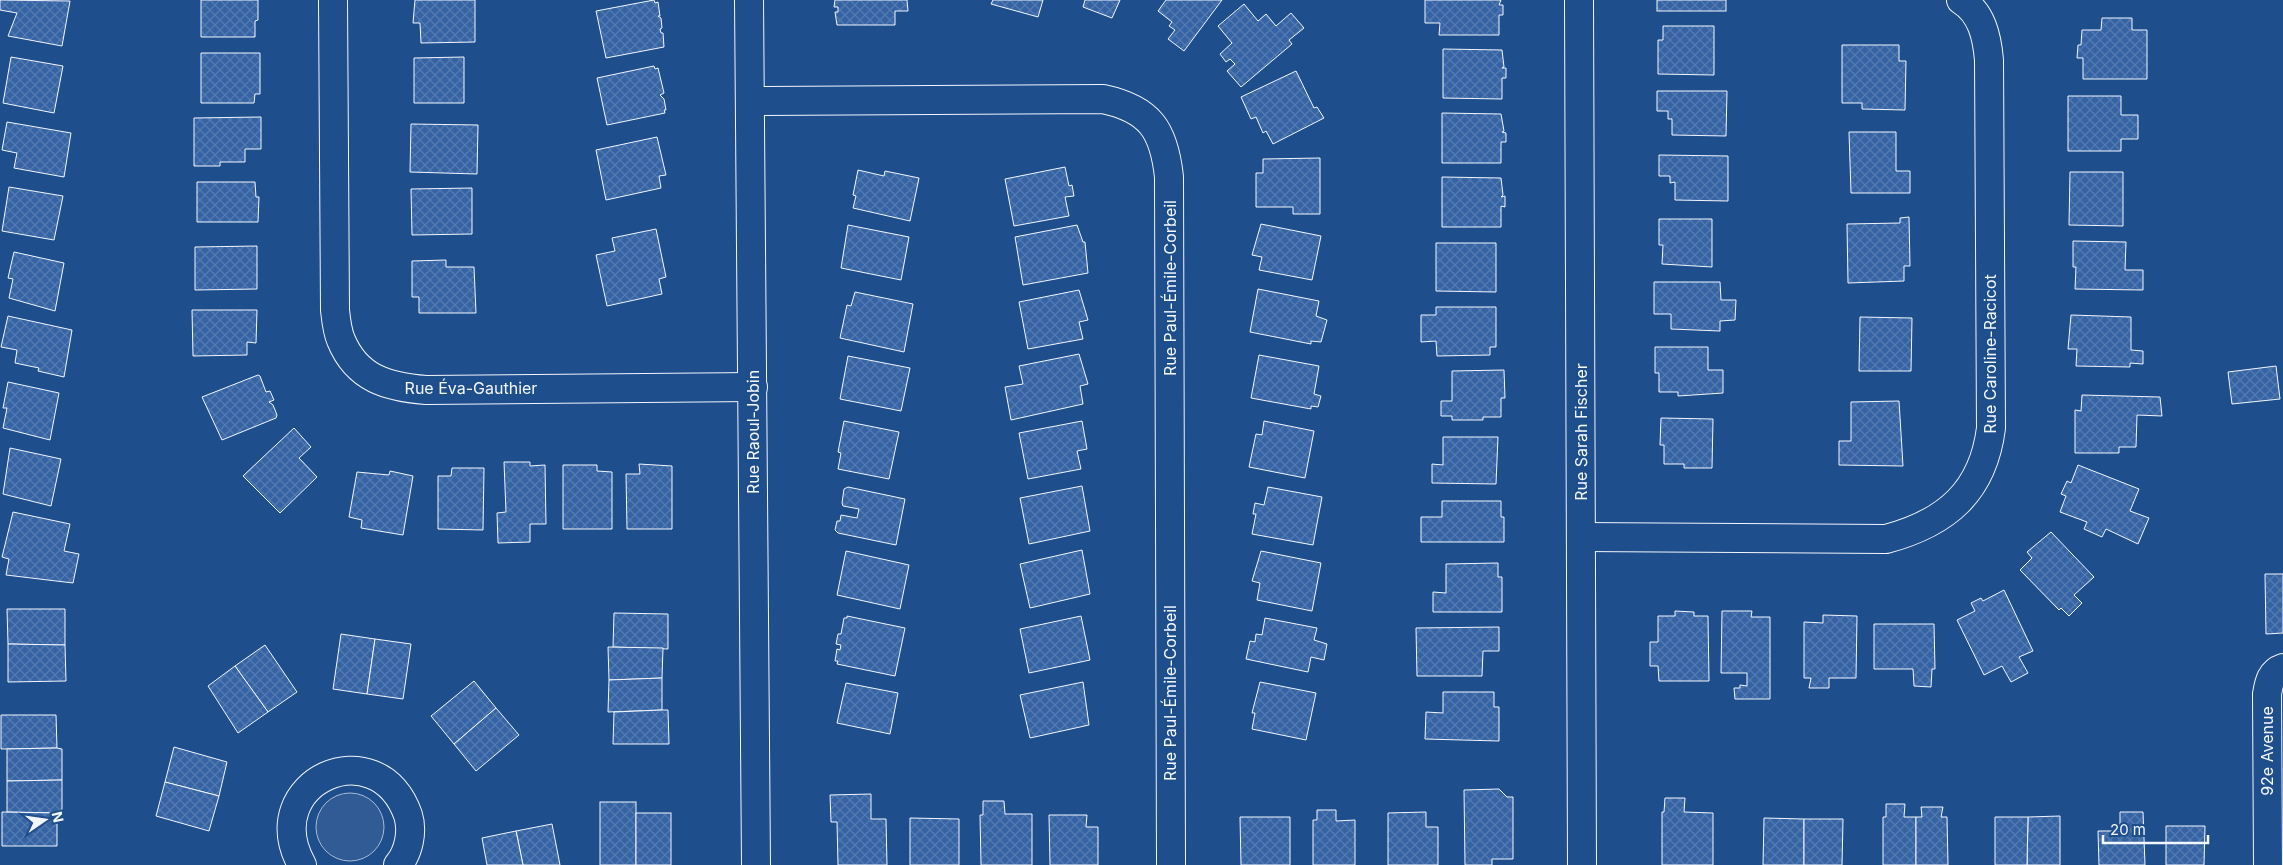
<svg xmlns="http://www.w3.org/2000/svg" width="2283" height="865" font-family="Inter,sans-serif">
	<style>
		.built { fill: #305b95; stroke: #a8bbd7 }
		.building { fill: url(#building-cross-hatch); stroke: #f2f6ff }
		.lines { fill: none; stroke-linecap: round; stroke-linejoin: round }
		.minor-casing { stroke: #f2f6ff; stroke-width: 30 }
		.minor { stroke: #1f4e8c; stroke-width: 28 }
		.labels { text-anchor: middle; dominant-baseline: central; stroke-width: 4; stroke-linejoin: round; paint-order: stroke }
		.street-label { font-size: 16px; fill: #f2f6ff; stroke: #1f4e8c }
	</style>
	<defs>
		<pattern id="building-cross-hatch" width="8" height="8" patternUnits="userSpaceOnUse" patternTransform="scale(1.25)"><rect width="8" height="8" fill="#3563a3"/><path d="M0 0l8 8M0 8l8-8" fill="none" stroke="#537ab1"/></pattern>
	</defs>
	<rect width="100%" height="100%" fill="#1f4e8c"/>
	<circle class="built" cx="350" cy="827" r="34"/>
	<g class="building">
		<polygon points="0,0 70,1 62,46 8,36 17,13 0,10"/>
		<polygon points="201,0 258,0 258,20 255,21 255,37 201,37"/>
		<polygon points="415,0 475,0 475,42 421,43 420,23 413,23"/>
		<polygon points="654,0 655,3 658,2 660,16 658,16 661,18 662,28 660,29 661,33 663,33 664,47 606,58 596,11"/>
		<polygon points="835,0 907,0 908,11 895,11 895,25 837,25 835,12 838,12 838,7 834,7"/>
		<polygon points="993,0 1043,0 1038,17 991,4"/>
		<polygon points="1085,0 1120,0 1112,18 1083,7"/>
		<polygon points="1166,0 1222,0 1184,51 1168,39 1175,30 1169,26 1172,22 1158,11"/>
		<polygon points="1425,0 1501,0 1499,5 1503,5 1503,15 1499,15 1499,35 1439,35 1440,23 1425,23"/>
		<rect x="1657" y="0" width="69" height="11"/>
		<polygon points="1244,4 1258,21 1266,14 1276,26 1291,13 1304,28 1289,40 1292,44 1241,87 1227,71 1235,64 1230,59 1226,62 1220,54 1232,43 1218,26"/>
		<polygon points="2102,18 2132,18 2132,30 2147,30 2147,79 2083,79 2083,58 2077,58 2078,45 2081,45 2082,30 2101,30"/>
		<polygon points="1663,26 1714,26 1714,75 1658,74 1658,40 1663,40"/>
		<polygon points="1842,45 1899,45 1899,61 1906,61 1905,110 1862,109 1862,103 1842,103"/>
		<polygon points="1443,49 1502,50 1504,67 1502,68 1506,68 1506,78 1502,78 1502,99 1443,98"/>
		<polygon points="201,53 260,53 260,94 255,94 254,103 201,103"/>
		<polygon points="11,57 63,66 54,113 3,103"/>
		<polygon points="464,57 464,103 414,103 414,58"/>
		<polygon points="654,66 655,69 658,68 664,93 660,95 664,99 666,110 664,110 665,113 607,125 597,78"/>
		<polygon points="1296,71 1314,108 1317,107 1324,118 1273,144 1266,131 1263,133 1256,117 1251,119 1241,97"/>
		<polygon points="1657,91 1727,91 1726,136 1672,135 1672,119 1668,119 1668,111 1657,111"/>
		<polygon points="2068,96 2121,96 2121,115 2138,115 2138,139 2121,139 2121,151 2068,151"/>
		<polygon points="1442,113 1501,114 1504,131 1502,132 1506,133 1506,142 1501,142 1501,163 1442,163"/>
		<polygon points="261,117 261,149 245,149 245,162 220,162 220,166 194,166 194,118"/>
		<polygon points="7,122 71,133 64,177 14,168 17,153 2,150"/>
		<polygon points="411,124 478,125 477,174 410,172"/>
		<polygon points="1849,132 1896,132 1896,171 1910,171 1910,193 1851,193"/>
		<polygon points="657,137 666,175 659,176 661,188 606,200 596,150"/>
		<polygon points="1659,155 1728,156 1728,201 1675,200 1675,182 1670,183 1670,176 1659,176"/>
		<polygon points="1320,158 1320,214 1293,214 1293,207 1256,207 1256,173 1263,173 1263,159"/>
		<polygon points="1065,167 1069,186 1072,185 1074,196 1065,197 1069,216 1014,226 1005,179"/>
		<polygon points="858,170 884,176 885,171 919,178 910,221 853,208 856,196 853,195"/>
		<polygon points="2070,172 2123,172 2123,226 2069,225"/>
		<polygon points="1442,177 1501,178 1503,195 1501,197 1505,196 1505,207 1501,206 1501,227 1442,227"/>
		<polygon points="197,182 255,182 256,197 259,197 258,222 197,222"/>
		<polygon points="9,187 63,196 54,240 2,231"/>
		<polygon points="472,188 472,234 412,235 411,189"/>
		<polygon points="1909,217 1910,266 1904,266 1904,281 1848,283 1847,224 1900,223 1900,218"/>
		<polygon points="1659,219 1712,219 1712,267 1662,264 1663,245 1659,245"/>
		<polygon points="1261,224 1321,236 1312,280 1259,270 1262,257 1252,255"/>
		<polygon points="848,225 909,237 901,280 841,268"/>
		<polygon points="1077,225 1083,242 1085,242 1088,273 1023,285 1015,237"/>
		<polygon points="656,229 666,277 659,279 662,294 607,306 596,255 615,251 612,238"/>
		<polygon points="2073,241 2126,242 2125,270 2143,270 2143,290 2075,289 2076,267 2073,267"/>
		<polygon points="1436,243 1496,243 1496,292 1436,291"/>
		<polygon points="257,246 257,289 195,290 195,247"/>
		<polygon points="14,252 64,263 55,311 9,298 13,279 8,278"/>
		<polygon points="446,260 446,267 474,267 476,313 419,313 419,297 412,297 412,261"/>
		<polygon points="1654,282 1720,282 1721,300 1736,300 1735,320 1720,321 1720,331 1671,329 1671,314 1654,314"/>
		<polygon points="1258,289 1319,301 1316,316 1327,320 1321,342 1311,341 1311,344 1250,332"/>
		<polygon points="1079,290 1088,320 1079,322 1083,339 1028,349 1019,302"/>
		<polygon points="855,292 913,304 904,352 840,338 847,305 851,306"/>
		<polygon points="1436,307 1496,307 1496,347 1490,347 1490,355 1437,356 1436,341 1421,342 1421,315 1436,315"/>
		<polygon points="192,310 257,310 256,343 247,342 247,355 193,356"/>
		<polygon points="2071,315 2131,317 2131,350 2143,351 2143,364 2130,363 2130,367 2076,366 2077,349 2068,349"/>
		<polygon points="8,316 72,330 64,377 38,371 39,368 15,363 17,350 1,347"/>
		<polygon points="1860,317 1912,318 1911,371 1859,371"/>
		<polygon points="1655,347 1708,347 1708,370 1723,370 1723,393 1678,396 1678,392 1659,392 1659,373 1655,373"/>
		<polygon points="1079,354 1088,384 1080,386 1083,404 1011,420 1005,387 1023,384 1019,366"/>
		<polygon points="1259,355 1319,366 1314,394 1321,396 1318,407 1311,406 1311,409 1251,398"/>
		<polygon points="848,356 910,368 901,411 840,399"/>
		<polygon points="2276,366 2280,399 2232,404 2228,372"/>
		<polygon points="1504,370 1505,398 1501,398 1501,417 1483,417 1483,420 1452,420 1452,416 1441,416 1441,401 1452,401 1452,371"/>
		<polygon points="258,375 260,376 266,392 270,391 274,400 269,402 273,405 277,415 276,418 222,440 202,397"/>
		<polygon points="8,382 59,393 50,440 3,428 7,408 3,408"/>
		<polygon points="2082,395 2160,397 2162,416 2137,415 2136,447 2119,447 2119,453 2075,453 2075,410 2081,411"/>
		<polygon points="1899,401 1903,466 1839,465 1839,441 1851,441 1851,402"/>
		<polygon points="1661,418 1713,419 1712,468 1684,468 1684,464 1664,464 1664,445 1660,445"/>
		<polygon points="844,421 899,432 889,479 838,469 841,453 838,452"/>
		<polygon points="1082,421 1087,449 1077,451 1081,469 1028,479 1019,433"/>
		<polygon points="1264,421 1314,431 1305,478 1249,467 1256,434 1262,435"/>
		<polygon points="294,428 311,447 299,458 317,477 280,513 243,476"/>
		<polygon points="1443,437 1498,437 1496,484 1432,483 1432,464 1443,465"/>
		<polygon points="10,448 61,459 51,506 3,494"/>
		<polygon points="504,462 530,462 530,466 545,465 546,524 530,524 530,542 498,543 497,513 506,512"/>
		<polygon points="639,464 672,466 672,529 627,529 626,474 640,474"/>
		<polygon points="563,465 597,465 597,471 612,472 612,529 563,529"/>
		<polygon points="2078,465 2139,489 2130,511 2149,518 2138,544 2106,529 2102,537 2084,529 2087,522 2060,512 2066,496 2061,494 2067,481 2071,483"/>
		<polygon points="452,468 484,468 483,530 438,529 438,476 451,476"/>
		<polygon points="390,471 413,476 403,535 361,528 362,520 349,517 357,472 389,475"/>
		<polygon points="1082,486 1090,531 1029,544 1020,498"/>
		<polygon points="848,487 905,499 896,545 838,533 835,530 837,521 840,521 841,515 857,518 859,509 843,506 842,503 844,489"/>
		<polygon points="1268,487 1322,497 1313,545 1252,534 1256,514 1253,514 1255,503 1264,505"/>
		<polygon points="1442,501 1501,501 1501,517 1504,517 1504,542 1421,542 1421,517 1442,517"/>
		<polygon points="13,512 70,524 64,551 79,554 73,583 6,575 9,559 2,557"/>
		<polygon points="2051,532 2094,577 2074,595 2082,603 2069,616 2061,608 2059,610 2020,570 2032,558 2027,552"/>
		<polygon points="1082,550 1090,594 1030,608 1020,564"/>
		<polygon points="846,551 909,565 900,609 837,595"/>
		<polygon points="1261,551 1321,563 1312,611 1257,600 1260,583 1252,581"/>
		<polygon points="1498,563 1498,577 1502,577 1502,612 1433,612 1433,592 1446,593 1446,564"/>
		<polygon points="2265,574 2283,574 2283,633 2266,634"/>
		<polygon points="2004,590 2033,651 2019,657 2028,673 2011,682 2002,666 1984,675 1957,620 1975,611 1971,603 1981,598 1983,601"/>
		<polygon points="7,609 65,609 65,645 8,644"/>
		<polygon points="1675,611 1694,612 1694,616 1708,616 1709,681 1659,681 1658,666 1650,666 1650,642 1658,642 1658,616 1675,616"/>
		<polygon points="1722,611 1752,611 1751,617 1770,617 1770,699 1735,699 1734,688 1740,688 1740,685 1747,686 1747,673 1721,673"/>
		<polygon points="614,613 668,614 668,649 613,647"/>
		<polygon points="1823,615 1857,616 1856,678 1829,678 1829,688 1809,688 1811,678 1804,678 1804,622 1823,623"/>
		<polygon points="847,616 905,628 895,676 837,664 838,661 835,661 837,649 840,650 841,645 836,644 838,634 841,634 844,618 847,618"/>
		<polygon points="1081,616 1090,660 1029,673 1020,629"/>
		<polygon points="1265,618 1317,628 1314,640 1327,644 1324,660 1311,657 1308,672 1246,659 1250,641 1255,642 1256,634 1262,635"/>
		<polygon points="1874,624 1934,624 1935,669 1932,669 1931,687 1914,686 1913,669 1874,669"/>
		<polygon points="1499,627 1499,651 1483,651 1482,676 1417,676 1416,628"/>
		<polygon points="341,634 375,639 367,694 333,689"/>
		<polygon points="375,639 411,644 403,699 367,694"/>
		<polygon points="8,644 65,645 66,681 8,682"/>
		<polygon points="265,645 297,692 268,712 235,666"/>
		<polygon points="608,647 663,648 662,678 609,680"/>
		<polygon points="235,666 268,712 238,733 208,686"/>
		<polygon points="662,678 662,710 608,712 609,680"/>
		<polygon points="474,681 496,708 454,744 431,716"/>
		<polygon points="1083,682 1089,725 1030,738 1020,695"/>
		<polygon points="1260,682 1316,693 1306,740 1252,729 1255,713 1252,713"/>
		<polygon points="846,683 898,693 890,734 837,723"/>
		<polygon points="1443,692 1494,692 1494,707 1499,707 1499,741 1425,739 1426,712 1443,713"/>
		<polygon points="496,708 519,735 476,771 454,744"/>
		<polygon points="662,710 668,710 669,744 613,744 614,712"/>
		<polygon points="1,715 56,715 57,748 1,749"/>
		<polygon points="174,747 227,762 219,796 165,782"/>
		<polygon points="57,748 62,749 62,780 7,781 7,749"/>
		<polygon points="62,780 62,813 7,812 7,781"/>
		<polygon points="165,782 219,796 209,831 156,816"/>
		<polygon points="1499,789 1507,797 1513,797 1513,859 1492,859 1492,865 1465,865 1464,790"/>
		<polygon points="871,794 871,819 886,819 887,865 838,865 837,822 831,822 830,795"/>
		<polygon points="1665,798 1685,798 1684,812 1713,813 1713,865 1662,865 1662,812 1664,812"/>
		<polygon points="983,801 1004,801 1005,814 1032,814 1032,865 981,865 980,815 983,815"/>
		<rect x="600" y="802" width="36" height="63"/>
		<polygon points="1886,804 1905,804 1904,817 1916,817 1916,865 1883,865 1883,817 1886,817"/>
		<polygon points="1921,807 1943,807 1941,817 1947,817 1948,865 1916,865 1916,817 1922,817"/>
		<polygon points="1317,810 1336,810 1336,821 1355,820 1355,865 1313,865 1313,820 1317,820"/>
		<polygon points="2,812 57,813 57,846 2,846"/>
		<polygon points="1426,812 1426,827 1438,827 1438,865 1388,865 1388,813"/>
		<polygon points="2120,812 2143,812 2145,865 2099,865 2098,831 2120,831"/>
		<rect x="636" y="813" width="35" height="52"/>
		<polygon points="1049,815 1087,815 1086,827 1098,827 1098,865 1050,865"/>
		<polygon points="2060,816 2060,865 2027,865 2028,817"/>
		<polygon points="1240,817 1290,817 1290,865 1241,865"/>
		<polygon points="1995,817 2028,817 2027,865 1995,865"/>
		<polygon points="910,818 959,819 959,865 910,865"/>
		<polygon points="1764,818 1804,819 1804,865 1763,865"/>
		<polygon points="1804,819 1843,819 1842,865 1804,865"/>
		<polygon points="552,824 560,865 523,865 516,831"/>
		<polygon points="2166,826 2205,826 2204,865 2166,865"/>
		<polygon points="516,831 523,865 487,865 482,838"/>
	</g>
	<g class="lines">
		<defs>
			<g id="minor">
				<path d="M333 0 335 310C336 319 337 331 341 340 357 379 388 387 426 390L753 387"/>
				<polyline points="749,0 756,865"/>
				<polyline points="1579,0 1582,865"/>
				<path d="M751 101 1103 99C1150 109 1164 130 1169 177L1171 865"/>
				<path d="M1581 537 1886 539C1946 523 1983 492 1991 428L1989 60C1987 37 1982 13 1961 0"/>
				<path d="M302 865C256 782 377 728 408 815 413 831 409 852 398 865"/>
				<path d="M2268 865 2267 694C2269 682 2271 672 2283 668"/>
			</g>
		</defs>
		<use href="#minor" class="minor-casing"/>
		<use href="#minor" class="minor"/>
	</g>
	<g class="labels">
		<g class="street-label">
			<text transform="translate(1170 288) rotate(-90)">Rue Paul-Émile-Corbeil</text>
			<text transform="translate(1990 354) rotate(-90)">Rue Caroline-Racicot</text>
			<text x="471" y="388">Rue Éva-Gauthier</text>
			<text transform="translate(753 432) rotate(-90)">Rue Raoul-Jobin</text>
			<text transform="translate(1581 432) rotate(-90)">Rue Sarah Fischer</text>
			<text transform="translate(1170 693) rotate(-90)">Rue Paul-Émile-Corbeil</text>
			<text transform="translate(2267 751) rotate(-90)">92e Avenue</text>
		</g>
	</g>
	<g transform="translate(45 820) rotate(77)" stroke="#1f4e8c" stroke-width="4" paint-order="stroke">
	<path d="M0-4L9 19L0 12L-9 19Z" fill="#f2f6ff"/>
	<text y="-8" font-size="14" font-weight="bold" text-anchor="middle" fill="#f2f6ff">N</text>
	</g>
	<path d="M2103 835v8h105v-8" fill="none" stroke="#f2f6ff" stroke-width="2.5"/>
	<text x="2110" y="835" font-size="15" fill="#f2f6ff" stroke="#1f4e8c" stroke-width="4" paint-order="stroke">20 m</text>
</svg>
